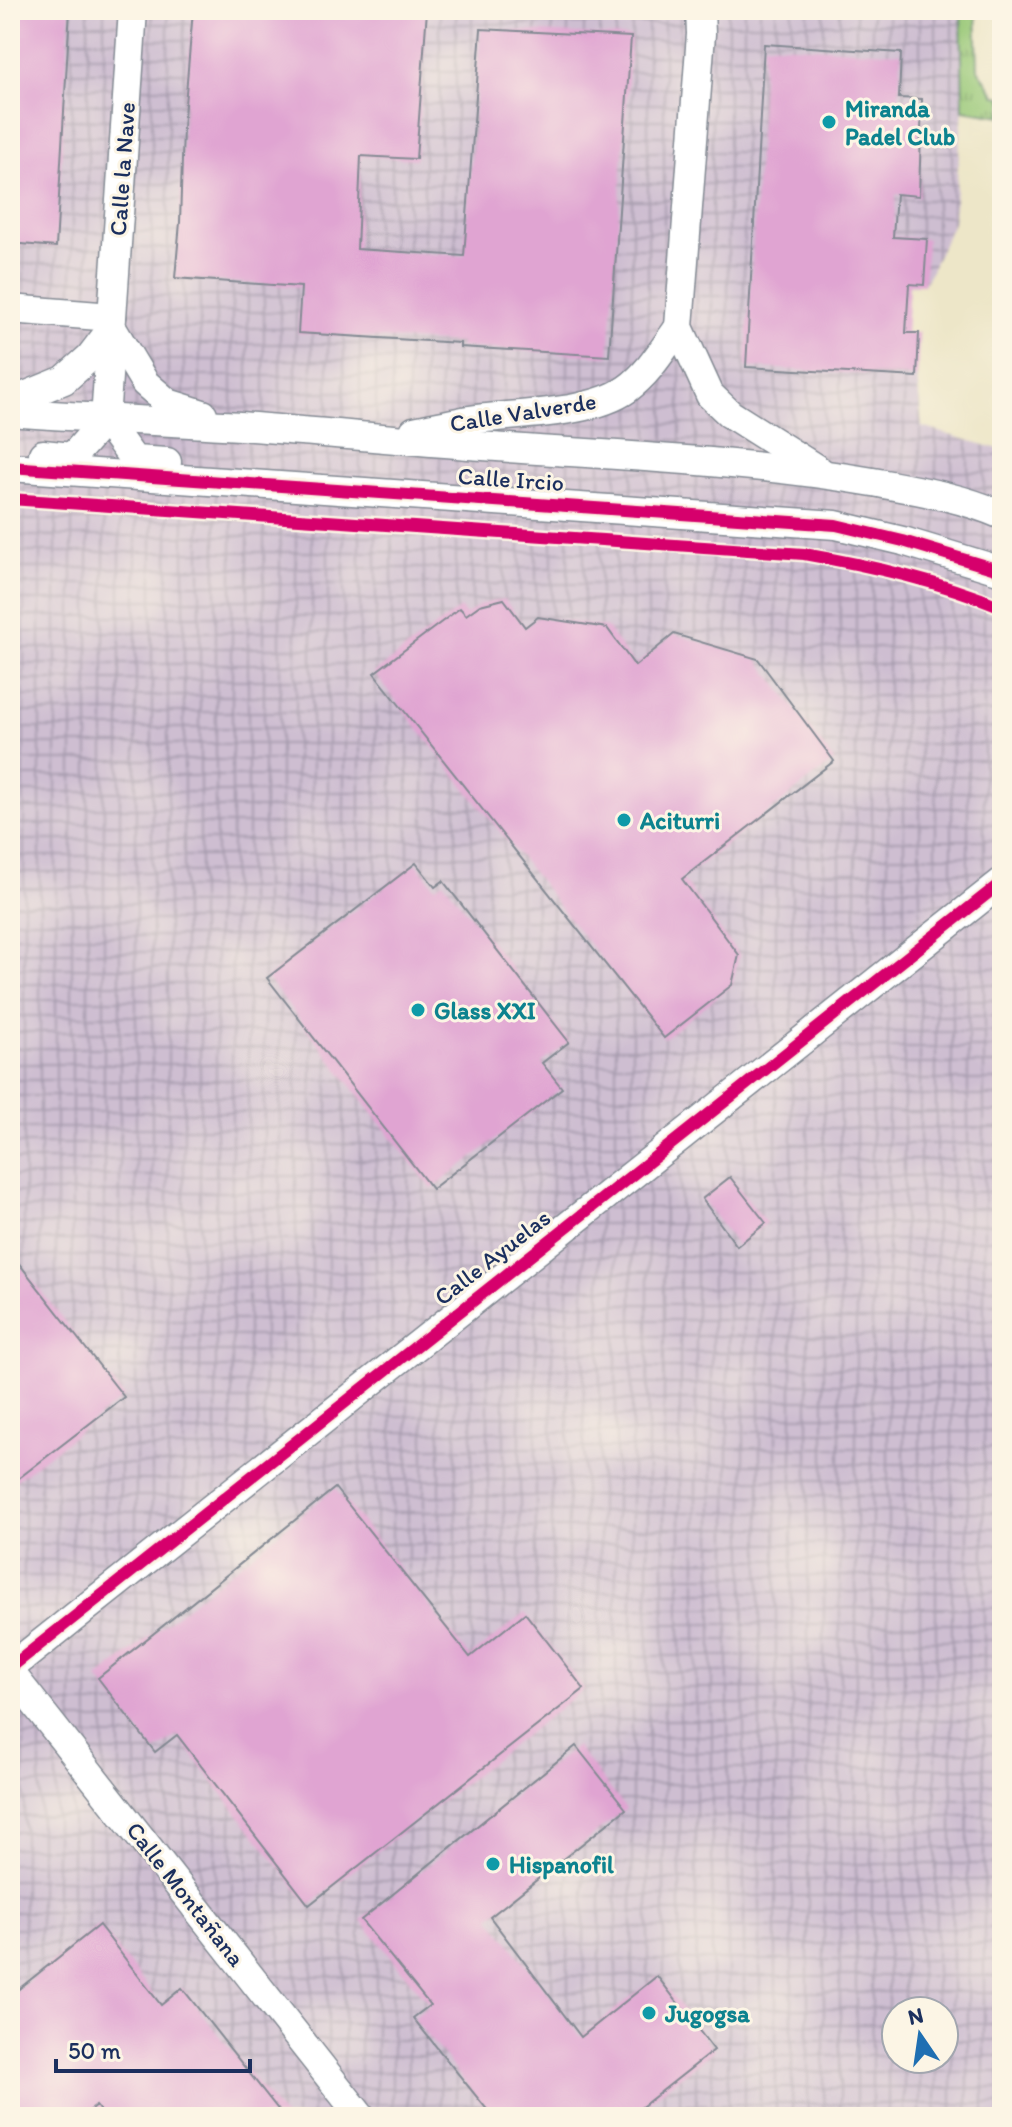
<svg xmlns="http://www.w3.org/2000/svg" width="1012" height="2127" font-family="Itim,sans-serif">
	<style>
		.industrial { fill: url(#industrial-grid); fill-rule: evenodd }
		.grass { fill: url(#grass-tufts); stroke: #5a7c6a; stroke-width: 2 }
		.building { fill: #e0a4d2 }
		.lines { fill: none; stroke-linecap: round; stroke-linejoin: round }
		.minor-casing { stroke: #848a93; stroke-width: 31 }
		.minor { stroke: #fff; stroke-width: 28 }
		.cycleway-casing { stroke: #fcf5e5; stroke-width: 17 }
		.cycleway { stroke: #d6006c; stroke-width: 12 }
		.culture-dot { fill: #0f9aa8; stroke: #fcf5e5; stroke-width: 3 }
		.labels { text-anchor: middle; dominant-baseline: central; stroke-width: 6; stroke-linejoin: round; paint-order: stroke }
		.culture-label { font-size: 24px; font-weight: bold; fill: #0d838f; stroke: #fcf5e5; text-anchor: start }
		.street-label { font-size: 24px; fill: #1b2f5e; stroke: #fcf5e5 }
	</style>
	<defs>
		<pattern id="industrial-grid" width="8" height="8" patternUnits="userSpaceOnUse" patternTransform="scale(2)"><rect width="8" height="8" fill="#cebed1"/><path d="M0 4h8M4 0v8" fill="none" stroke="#a69bad"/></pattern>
		<pattern id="grass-tufts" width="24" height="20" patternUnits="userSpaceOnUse" patternTransform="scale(2)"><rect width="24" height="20" fill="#98c877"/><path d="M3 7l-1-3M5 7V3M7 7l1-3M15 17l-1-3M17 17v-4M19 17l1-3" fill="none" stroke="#7ba365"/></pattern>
	</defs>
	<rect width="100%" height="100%" fill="#fcf5e5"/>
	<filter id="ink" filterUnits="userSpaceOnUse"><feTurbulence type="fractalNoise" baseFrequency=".0125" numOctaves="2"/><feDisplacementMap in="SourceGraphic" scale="16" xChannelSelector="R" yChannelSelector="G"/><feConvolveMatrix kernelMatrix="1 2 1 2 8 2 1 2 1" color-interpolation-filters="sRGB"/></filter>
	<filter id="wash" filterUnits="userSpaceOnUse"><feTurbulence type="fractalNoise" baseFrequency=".006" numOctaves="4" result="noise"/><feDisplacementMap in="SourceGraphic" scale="32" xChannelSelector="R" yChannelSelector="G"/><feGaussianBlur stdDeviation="1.8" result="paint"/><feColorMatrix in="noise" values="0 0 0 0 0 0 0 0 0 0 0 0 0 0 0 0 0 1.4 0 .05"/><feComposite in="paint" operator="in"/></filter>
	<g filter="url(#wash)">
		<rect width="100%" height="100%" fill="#ede6c8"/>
		<path class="industrial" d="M10 10H961L963 110 953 223 924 285H909L906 332 919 333 917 377 922 427 1002 450V2117H10ZM896 2011H944V2059H896Z"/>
		<polygon class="grass" points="961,10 976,10 978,69 996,96 1002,97 1002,116 963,110"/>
		<g id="blocks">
			<g class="building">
				<polygon points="10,10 70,10 56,247 10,243"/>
				<polygon points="193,10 427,10 416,159 361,156 357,249 464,256 481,29 631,37 609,356 460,347 460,343 298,333 301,287 175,278 180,222 183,128"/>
				<polygon points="764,44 901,53 899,98 922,99 919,196 896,194 893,237 927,239 924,285 909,284 906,333 919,333 917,377 746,367"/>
				<polygon points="504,599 525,627 538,617 607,628 635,666 674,634 758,659 834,761 682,879 739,955 732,985 664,1038 374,673 460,608 466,615 480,605"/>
				<polygon points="416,863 435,887 443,881 569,1042 542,1063 562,1088 432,1189 267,978"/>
				<polygon points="730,1177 766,1223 737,1246 702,1199"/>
				<polygon points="10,1252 124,1397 10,1485"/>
				<polygon points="335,1488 470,1657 525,1613 584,1689 309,1905 177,1735 155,1752 98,1678"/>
				<polygon points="576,1746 626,1809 490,1917 581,2037 657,1976 714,2050 629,2117 493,2117 413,2018 430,2005 361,1920"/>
				<polygon points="99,1925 161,2005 182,1988 284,2117 105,2117 96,2106 82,2117 10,2117 10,1996"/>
			</g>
		</g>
	</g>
	<g filter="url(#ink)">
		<use href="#blocks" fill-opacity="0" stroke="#848a93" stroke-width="2"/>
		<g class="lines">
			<defs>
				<g id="minor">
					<polyline points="700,10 701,34 679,327 710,395 730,414 820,471"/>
					<polyline points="10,309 112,317"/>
					<polyline points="10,402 64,380 90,357 112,328 145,383 168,403 203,414"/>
					<path d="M10 412C87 418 163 421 240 426 345 434 449 445 554 451 661 458 768 464 873 482 917 490 961 497 1002 515"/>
					<polyline points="105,420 133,10"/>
					<polyline points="105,420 134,460 167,462"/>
					<path d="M414 431C430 428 447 424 463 421 509 413 589 416 627 389 649 373 663 349 679 327"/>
					<polyline points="43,454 72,457 105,420"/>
					<polyline points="10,467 836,525 903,541 1002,571"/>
					<polyline points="10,1668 1002,882"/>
					<polyline points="10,1672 361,2117"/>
				</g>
			</defs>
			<use href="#minor" class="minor-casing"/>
			<use href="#minor" class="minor"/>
			<defs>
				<g id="cycleway">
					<polyline points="10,467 836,525 903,541 1002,571"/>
					<path d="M10 499 804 554C872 566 938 581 1002 607"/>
					<polyline points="10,1668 1002,882"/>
				</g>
			</defs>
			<use href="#cycleway" class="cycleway-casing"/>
			<use href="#cycleway" class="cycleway"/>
		</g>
	</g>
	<g class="culture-dot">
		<circle cx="829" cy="122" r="8"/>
		<circle cx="624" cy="820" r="8"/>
		<circle cx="418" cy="1010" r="8"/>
		<circle cx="493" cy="1864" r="8"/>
		<circle cx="649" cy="2013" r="8"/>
	</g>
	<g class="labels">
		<g class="culture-label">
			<text x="845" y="108">Miranda<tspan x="845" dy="28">Padel Club</tspan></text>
			<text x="640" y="820">Aciturri</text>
			<text x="434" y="1010">Glass XXI</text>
			<text x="509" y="1864">Hispanofil</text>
			<text x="665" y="2013">Jugogsa</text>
		</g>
		<g class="street-label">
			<text transform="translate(122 169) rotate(-86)">Calle la Nave</text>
			<text transform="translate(523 412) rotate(-9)">Calle Valverde</text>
			<text transform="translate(511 479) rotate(4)">Calle Ircio</text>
			<text transform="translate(492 1257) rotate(-38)">Calle Ayuelas</text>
			<text transform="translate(186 1894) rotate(52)">Calle Montañana</text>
		</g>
	</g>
	<rect width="1012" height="2127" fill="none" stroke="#fcf5e5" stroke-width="40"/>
	<g transform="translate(920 2035) rotate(347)"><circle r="38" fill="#fcf5e5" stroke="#a2a6af" stroke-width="2"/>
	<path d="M0-6L14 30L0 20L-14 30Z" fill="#1f6fb2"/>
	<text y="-12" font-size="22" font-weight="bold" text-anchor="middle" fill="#1b2f5e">N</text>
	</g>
	<path d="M56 2059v12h194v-12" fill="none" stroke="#1b2f5e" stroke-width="4"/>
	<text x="68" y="2059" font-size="24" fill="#1b2f5e" stroke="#fcf5e5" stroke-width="6" paint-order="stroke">50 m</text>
</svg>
